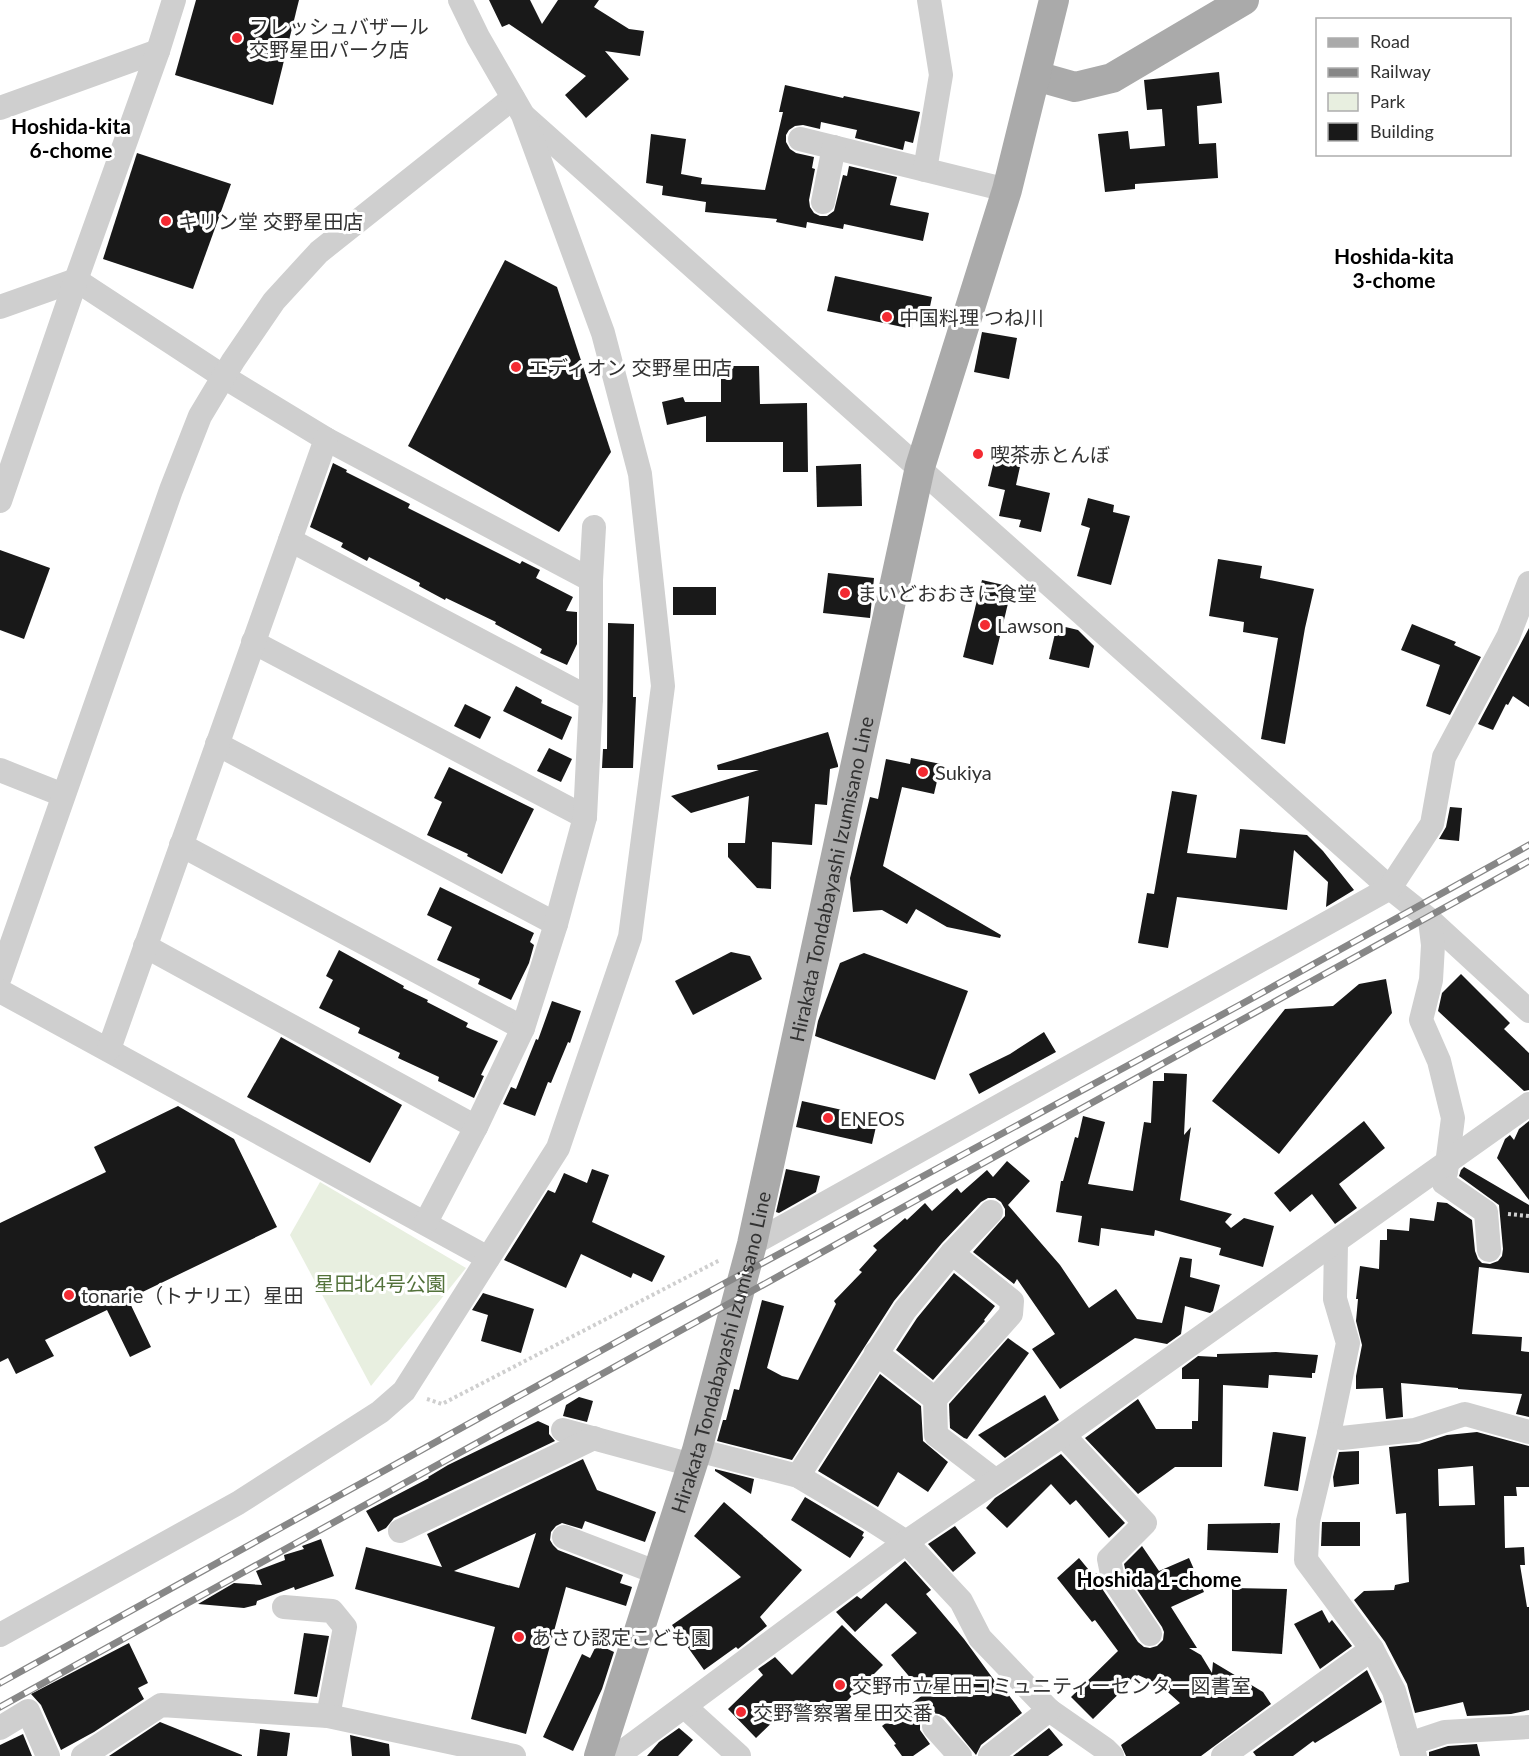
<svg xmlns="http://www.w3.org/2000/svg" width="1529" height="1756" font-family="Lato,'Noto Sans JP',sans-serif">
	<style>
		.green { fill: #e8efe0 }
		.building { fill: #191919; fill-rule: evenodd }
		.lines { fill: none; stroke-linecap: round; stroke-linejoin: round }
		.path { stroke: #cfcfcf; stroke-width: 4; stroke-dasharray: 3 3; stroke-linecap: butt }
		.minor { stroke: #cfcfcf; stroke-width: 24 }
		.major { stroke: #aaa; stroke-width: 30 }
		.rail-casing { stroke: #878787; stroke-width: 7 }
		.rail { stroke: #fff; stroke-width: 4.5; stroke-dasharray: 14; stroke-linecap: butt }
		.poi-dot { fill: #f32a32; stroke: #fff; stroke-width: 2 }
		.labels { text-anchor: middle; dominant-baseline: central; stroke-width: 6; stroke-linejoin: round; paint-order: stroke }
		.poi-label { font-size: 20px; fill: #323232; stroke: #fff; text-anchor: start }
		.street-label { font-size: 20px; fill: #323232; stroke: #fff }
		.park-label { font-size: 20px; fill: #53723b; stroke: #fff }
		.neighbourhood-label { font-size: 21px; font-weight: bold; fill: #000; stroke: #fff }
	</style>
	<rect width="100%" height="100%" fill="#fff"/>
	<polygon class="green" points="320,1182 466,1268 371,1386 290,1235"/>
	<g class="building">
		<polygon points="196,0 299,0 273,105 175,75"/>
		<polygon points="489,0 530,0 542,24 558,0 599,0 594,7 629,29 644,31 640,56 605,51 629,79 586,118 565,95 586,76 509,24 502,27"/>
		<polygon points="1219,72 1222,103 1197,106 1199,144 1216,143 1218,178 1135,184 1135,189 1105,192 1098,134 1128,131 1130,149 1165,146 1162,109 1147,110 1144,80"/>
		<polygon points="785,85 843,98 844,96 920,112 913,143 905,141 903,150 855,138 857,130 821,122 820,129 803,125 795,126 789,130 786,135 786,142 790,149 796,153 814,157 812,168 815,169 809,200 810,207 814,213 820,216 827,216 834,211 843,175 847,176 849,166 897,177 890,205 929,213 923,241 844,224 843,229 807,222 806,228 776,222 777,219 705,212 706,202 662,195 663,186 646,183 651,134 686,139 681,174 702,178 701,184 765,190 783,112 779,112"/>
		<polygon points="137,153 231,184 193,289 103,259"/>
		<polygon points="505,260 557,287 611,452 559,532 408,446"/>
		<polygon points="835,276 932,297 927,321 914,318 912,329 827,311"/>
		<polygon points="982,332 1017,338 1009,379 974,372"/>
		<polygon points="721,366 759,366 760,404 807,403 808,472 783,472 783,442 706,442 706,416 667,425 662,402 683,397 685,402 721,402"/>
		<polygon points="995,457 1021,462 1016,485 1050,493 1041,532 1019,527 1021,520 999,516 1005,490 988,486"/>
		<polygon points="333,463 347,470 346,472 410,504 408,508 520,564 522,561 540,570 536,578 573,597 566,611 577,612 577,644 567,665 540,653 542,649 495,624 496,622 446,598 445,600 419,586 420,583 369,557 367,561 341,547 343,543 310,527"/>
		<polygon points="861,464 862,506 817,507 816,466"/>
		<polygon points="1088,498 1114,505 1113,512 1130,516 1111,585 1077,576 1090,528 1081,525"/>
		<polygon points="0,550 50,568 24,639 0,630"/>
		<polygon points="1218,559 1262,566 1260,578 1314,589 1305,628 1285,744 1261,739 1278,638 1243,632 1244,622 1209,616"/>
		<polygon points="828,573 874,578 870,618 823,613"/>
		<polygon points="982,580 1012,587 993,665 963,657"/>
		<rect x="673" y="587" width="43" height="28"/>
		<polygon points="608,623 634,624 633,697 636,697 633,768 602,768 603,749 607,749"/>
		<polygon points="1412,624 1456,642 1454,645 1481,657 1450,715 1426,706 1440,665 1401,650"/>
		<polygon points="1057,625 1078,630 1094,646 1089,668 1049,659"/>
		<polygon points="1529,628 1529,707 1513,696 1508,705 1506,704 1493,730 1478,724"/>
		<polygon points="516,686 542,700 541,703 572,717 562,740 503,711"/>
		<polygon points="465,704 491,717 480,739 454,726"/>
		<polygon points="828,732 838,765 838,767 830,769 827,805 815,804 812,845 772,842 771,889 757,888 728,857 728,843 745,843 749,796 691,813 671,796 759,770 718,770 717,765"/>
		<polygon points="549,748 572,759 561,782 537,771"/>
		<polygon points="911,758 941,764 934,794 902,787 883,866 1001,935 1000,938 947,927 916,909 907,924 882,910 853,912 850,878 870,797 878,799 886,759 910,764"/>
		<polygon points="449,767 534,809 502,874 467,856 468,854 427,835 442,802 434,798"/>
		<polygon points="1172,791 1197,795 1187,853 1236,858 1240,829 1307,835 1323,851 1354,890 1326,907 1328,882 1294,850 1287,910 1177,897 1168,948 1138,943 1147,893 1154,894"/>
		<polygon points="1450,807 1462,808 1459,841 1439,839 1446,827"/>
		<polygon points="440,887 534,933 530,942 534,945 529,963 511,1000 478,984 480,979 437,960 452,927 427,915"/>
		<polygon points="339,950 404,986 403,988 428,1000 427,1002 468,1023 466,1027 498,1041 481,1075 484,1076 474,1098 438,1081 439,1077 398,1058 400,1053 358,1033 360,1028 319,1008 333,980 326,976"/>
		<polygon points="731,952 750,956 762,979 693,1015 675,981"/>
		<polygon points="864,953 968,991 935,1080 815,1036 818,1021 840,963"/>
		<polygon points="1461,974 1510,1023 1504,1029 1529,1053 1529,1090 1524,1091 1438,1011 1442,993"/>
		<polygon points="1386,979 1392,1013 1279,1154 1212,1101 1285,1009 1333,1006 1359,984"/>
		<polygon points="552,1001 581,1011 570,1043 568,1042 551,1083 548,1082 535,1116 503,1104 511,1087 516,1089 536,1039 538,1040"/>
		<polygon points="1044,1032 1056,1052 979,1094 969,1074 1010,1054"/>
		<polygon points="281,1037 402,1105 370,1163 247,1097"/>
		<polygon points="1164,1073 1187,1074 1184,1135 1191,1127 1180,1200 1232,1214 1225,1222 1231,1228 1244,1218 1274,1226 1263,1267 1219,1255 1221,1248 1155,1230 1154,1236 1101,1228 1099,1246 1078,1242 1082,1216 1056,1212 1061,1181 1063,1181 1075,1137 1078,1138 1083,1116 1105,1122 1088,1184 1133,1191 1144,1122 1151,1123 1153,1081 1164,1081"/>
		<polygon points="802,1101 878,1118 872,1144 796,1127"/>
		<polygon points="178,1106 234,1139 277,1227 128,1299 151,1347 130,1357 107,1310 45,1340 54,1356 16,1374 8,1358 0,1362 0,1223 106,1172 94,1147"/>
		<polygon points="1364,1121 1385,1148 1339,1184 1357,1208 1335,1224 1312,1194 1290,1212 1274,1193"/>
		<polygon points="1529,1121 1529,1200 1497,1158 1505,1139 1510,1135 1514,1140 1519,1129"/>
		<polygon points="1007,1161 1030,1181 1008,1205 1060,1265 1089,1308 1116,1289 1137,1319 1162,1323 1180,1257 1192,1259 1190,1277 1220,1285 1213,1311 1210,1313 1185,1306 1181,1334 1167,1344 1135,1338 1060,1389 1032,1349 1055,1334 1017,1279 1014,1284 973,1252 1005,1216 1005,1209 1001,1202 995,1198 988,1198 981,1202 942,1243 894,1301 792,1460 717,1441 723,1420 726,1420 734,1389 739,1390 762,1300 784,1306 767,1368 782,1376 798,1380 836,1304 834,1301 862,1272 859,1270 877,1250 873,1246 905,1218 907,1220 925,1203 932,1211 957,1188 961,1193 987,1170 993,1177"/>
		<polygon points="1464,1167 1529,1205 1529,1273 1479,1267 1472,1334 1522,1337 1521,1351 1529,1352 1529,1417 1516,1414 1522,1394 1458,1389 1458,1388 1401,1383 1403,1417 1386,1419 1383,1388 1356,1389 1356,1376 1362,1345 1356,1321 1358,1299 1356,1299 1360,1266 1379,1269 1380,1240 1387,1240 1387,1229 1409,1231 1410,1218 1434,1221 1437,1202 1447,1203 1472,1220 1475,1251 1478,1259 1482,1263 1490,1264 1498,1261 1502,1256 1503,1249 1499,1205 1459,1176 1461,1170"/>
		<polygon points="592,1169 609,1175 592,1222 665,1256 652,1282 633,1273 631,1278 581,1254 566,1288 504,1260 548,1190 555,1193 564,1173 587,1183"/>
		<polygon points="786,1169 820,1176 816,1192 779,1213 776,1212"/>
		<polygon points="954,1273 995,1306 984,1320 985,1321 933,1380 896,1350 917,1318"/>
		<polygon points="483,1293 534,1309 521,1353 481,1341 488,1315 472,1310"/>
		<polygon points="1008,1338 1029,1353 967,1439 964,1438 950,1428 949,1404"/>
		<polygon points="1276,1352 1318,1355 1315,1373 1312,1373 1312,1378 1269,1375 1268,1388 1223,1385 1222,1467 1175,1467 1138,1494 1085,1438 1138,1399 1156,1429 1192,1429 1192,1421 1198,1421 1199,1379 1182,1379 1182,1368 1198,1356 1217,1357 1217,1354"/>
		<polygon points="880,1374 921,1406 923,1441 948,1462 928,1492 898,1472 878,1507 818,1471"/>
		<polygon points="1045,1395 1059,1420 1005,1458 978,1435"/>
		<polygon points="579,1397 593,1401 587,1422 563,1416 566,1405"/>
		<polygon points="538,1421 549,1426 549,1434 555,1441 394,1518 386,1528 378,1532 366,1511 429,1478 428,1477 448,1465"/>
		<polygon points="1273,1432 1306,1437 1298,1491 1264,1486"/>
		<path d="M1477 1432 1529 1446V1487H1516L1517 1496H1504L1505 1548 1524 1547 1525 1565H1520L1527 1607H1529V1710L1511 1714 1467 1716 1463 1702 1415 1713 1407 1684 1385 1642 1354 1600 1364 1591 1394 1590 1395 1585 1409 1582 1406 1513 1396 1514 1389 1447 1419 1444 1447 1435ZM1473 1466 1475 1505 1439 1506 1438 1469Z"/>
		<polygon points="1359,1451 1359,1484 1334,1487 1333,1477 1339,1452"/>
		<polygon points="1061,1454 1125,1523 1109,1538 1076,1500 1070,1505 1051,1484 1007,1528 986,1508 995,1498"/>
		<path d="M583 1459 597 1490 656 1512 645 1542 585 1521 582 1529 562 1523 556 1526 551 1532 550 1540 553 1545 558 1550 623 1575 620 1583 632 1587 626 1606 566 1587 526 1734 471 1719 495 1627 355 1589 366 1547 442 1567 427 1534ZM536 1533 519 1588 454 1571Z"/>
		<polygon points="715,1469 754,1479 751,1494 715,1471"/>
		<polygon points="805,1497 864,1532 862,1536 864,1537 850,1558 791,1520"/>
		<polygon points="724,1502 802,1570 760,1617 767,1626 738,1649 736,1647 704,1670 672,1625 741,1577 694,1536"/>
		<polygon points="1322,1522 1360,1522 1360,1546 1321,1546"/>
		<polygon points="1280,1523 1278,1553 1207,1550 1208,1524"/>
		<polygon points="955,1526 976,1553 953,1572 928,1544"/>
		<polygon points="321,1539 334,1576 295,1590 294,1587 257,1601 256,1605 244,1608 198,1604 234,1583 262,1585 256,1571 285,1560 284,1555 304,1549 302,1546"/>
		<polygon points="1142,1546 1159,1571 1189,1558 1204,1592 1171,1607 1197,1648 1189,1648 1201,1655 1212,1673 1213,1662 1263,1692 1271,1704 1201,1756 1126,1756 1121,1745 1180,1703 1160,1685 1138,1675 1093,1719 1071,1697 1118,1651 1095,1620 1092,1622 1057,1578 1079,1558 1093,1575 1097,1573 1101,1587 1138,1642 1144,1647 1150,1648 1157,1646 1163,1640 1164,1632 1162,1627 1126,1573 1124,1564"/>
		<polygon points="905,1561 931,1590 926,1594 964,1639 997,1684 999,1682 1022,1713 981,1745 976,1755 945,1717 939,1714 932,1713 925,1716 920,1723 920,1730 930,1744 913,1756 902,1756 894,1745 896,1744 882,1726 924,1694 891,1655 917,1633 886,1603 855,1632 836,1612 857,1596 861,1599"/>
		<polygon points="1232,1588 1287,1589 1282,1654 1232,1651"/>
		<polygon points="1322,1610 1329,1623 1332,1620 1352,1646 1320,1669 1294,1624"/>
		<polygon points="842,1625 883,1665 828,1720 821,1713 814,1720 809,1715 801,1724 786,1709 756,1738 728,1709 763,1675 758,1669 775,1657 792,1675"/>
		<polygon points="304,1633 329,1636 317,1697 294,1694"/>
		<polygon points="129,1643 148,1683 138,1688 144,1699 94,1732 61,1750 41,1705 31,1694"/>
		<polygon points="597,1644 614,1652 602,1689 573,1751 543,1737 582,1654 590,1658"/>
		<polygon points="1367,1670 1382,1702 1315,1743 1313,1741 1293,1756 1256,1756 1253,1752"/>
		<polygon points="160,1722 242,1755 242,1756 109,1756"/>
		<polygon points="679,1728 693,1740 678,1756 647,1756 659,1742"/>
		<polygon points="1049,1728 1063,1745 1048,1756 1013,1756"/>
		<polygon points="260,1729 290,1733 287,1756 257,1756"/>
		<polygon points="23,1734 32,1756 0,1756 0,1745"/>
		<polygon points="350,1735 389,1744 390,1756 352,1756"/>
		<polygon points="1477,1744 1480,1756 1429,1756 1429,1752 1448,1746"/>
	</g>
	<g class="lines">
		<g class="path">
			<polyline points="1508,1214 1529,1216"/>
			<polyline points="427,1399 442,1404 720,1260"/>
		</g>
		<g class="minor">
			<polyline points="0,108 158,51"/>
			<polyline points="525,117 1390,888 1430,920 1529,1011"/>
			<polyline points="800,139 1007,190"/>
			<polyline points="925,170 941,75 929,0"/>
			<polyline points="823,202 834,147"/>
			<polyline points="0,307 76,280 224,377 326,439 591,580"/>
			<polyline points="0,501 76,280 158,51 174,0"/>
			<polyline points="290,540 591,699"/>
			<polyline points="253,642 585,817"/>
			<polyline points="217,744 556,924"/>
			<polyline points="0,770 63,795"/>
			<polyline points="181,845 523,1028"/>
			<polyline points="1430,920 1433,945 1431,980 1421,1020 1439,1061 1453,1118 1446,1172"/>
			<polyline points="145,946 476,1127"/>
			<polyline points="0,977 171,490 200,416 233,361 274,301 319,252 513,98"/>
			<polyline points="0,991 488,1258"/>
			<polyline points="109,1049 326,439"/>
			<polyline points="1444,1183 1486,1212 1489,1250"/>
			<polyline points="426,1222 476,1127 523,1028 556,924 585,817 591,699 591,580 594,527"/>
			<polyline points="1336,1243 1335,1299 1348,1343 1329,1434 1308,1521 1306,1560 1372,1649 1394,1691 1411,1751 1415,1756"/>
			<polyline points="752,1244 1390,888 1432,824 1444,757 1508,637 1529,583"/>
			<polyline points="876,1353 935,1399 936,1435 996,1481"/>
			<polyline points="935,1399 1011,1314 1012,1301 952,1253"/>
			<polyline points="563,1430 692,1465"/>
			<polyline points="1329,1434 1342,1438 1415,1430 1465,1414 1529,1432"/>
			<polyline points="1063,1435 1145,1523 1109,1559 1113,1579 1150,1634"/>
			<polyline points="697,1450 798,1476 867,1517 906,1542 961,1601 980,1638 1049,1710 1105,1749 1112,1756"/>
			<polyline points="798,1476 905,1310 952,1253 991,1212"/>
			<polyline points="400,1531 594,1438"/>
			<polyline points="564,1537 658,1573"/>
			<polyline points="284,1607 332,1611 345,1627 328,1716"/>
			<polyline points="0,1635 238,1503 380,1412 404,1391 558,1148 630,937 663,686 640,474 603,333 523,115 478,37 460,0"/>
			<polyline points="685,1707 739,1756"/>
			<polyline points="934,1727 960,1756"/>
			<polyline points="0,1728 28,1711 48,1756"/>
			<polyline points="1409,1744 1445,1732 1529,1727"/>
			<polyline points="83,1756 161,1705 328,1716 514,1756"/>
			<polyline points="617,1756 906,1542 1063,1435 1529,1104"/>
			<polyline points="990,1756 1049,1710"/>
			<polyline points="1223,1756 1372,1649"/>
		</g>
		<g class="major">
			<polyline points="1036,76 1075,87 1112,78 1244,0"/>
			<path id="s1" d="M599 1756 697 1450 752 1244 920 467 1007 190 1054 0"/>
		</g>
		<defs>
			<g id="rail">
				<polyline points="0,1683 642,1328 1238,1006 1529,845"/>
				<polyline points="0,1707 1529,861"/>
			</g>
		</defs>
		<use href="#rail" class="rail-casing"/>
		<use href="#rail" class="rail"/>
	</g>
	<g class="poi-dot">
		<circle cx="237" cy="38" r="6"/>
		<circle cx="166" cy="221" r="6"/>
		<circle cx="887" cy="317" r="6"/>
		<circle cx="516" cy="367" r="6"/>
		<circle cx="978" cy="454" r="6"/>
		<circle cx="845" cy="593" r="6"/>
		<circle cx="985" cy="625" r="6"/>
		<circle cx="923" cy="772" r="6"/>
		<circle cx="828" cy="1118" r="6"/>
		<circle cx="69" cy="1295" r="6"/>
		<circle cx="519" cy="1637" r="6"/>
		<circle cx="840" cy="1685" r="6"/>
		<circle cx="741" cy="1712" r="6"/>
	</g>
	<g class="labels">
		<g class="poi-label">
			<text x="249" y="26">フレッシュバザール<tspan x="249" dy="23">交野星田パーク店</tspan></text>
			<text x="178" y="221">キリン堂 交野星田店</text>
			<text x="899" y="317">中国料理 つね川</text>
			<text x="528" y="367">エディオン 交野星田店</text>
			<text x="990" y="454">喫茶赤とんぼ</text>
			<text x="857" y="593">まいどおおきに食堂</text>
			<text x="997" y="625">Lawson</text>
			<text x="935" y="772">Sukiya</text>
			<text x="840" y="1118">ENEOS</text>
			<text x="81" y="1295">tonarie（トナリエ）星田</text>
			<text x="531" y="1637">あさひ認定こども園</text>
			<text x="852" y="1685">交野市立星田コミュニティーセンター図書室</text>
			<text x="753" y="1712">交野警察署星田交番</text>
		</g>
		<g class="street-label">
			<text stroke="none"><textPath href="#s1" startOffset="908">Hirakata Tondabayashi Izumisano Line</textPath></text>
			<text stroke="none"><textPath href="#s1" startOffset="422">Hirakata Tondabayashi Izumisano Line</textPath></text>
		</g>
		<g class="park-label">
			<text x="380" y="1283">星田北4号公園</text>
		</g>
		<g class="neighbourhood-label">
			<text x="71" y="125">Hoshida-kita<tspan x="71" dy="24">6-chome</tspan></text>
			<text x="1394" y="255">Hoshida-kita<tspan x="1394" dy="24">3-chome</tspan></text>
			<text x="1159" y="1578">Hoshida 1-chome</text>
		</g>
	</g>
	<rect x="1316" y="18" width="195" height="138" fill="#ffffff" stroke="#adadad" stroke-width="1.5"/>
	<rect x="1328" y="38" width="30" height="9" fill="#aaaaaa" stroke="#adadad" stroke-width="1.5"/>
	<text x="1370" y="48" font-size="18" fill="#323232">Road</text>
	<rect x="1328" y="68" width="30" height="9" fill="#878787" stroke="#adadad" stroke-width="1.5"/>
	<text x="1370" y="78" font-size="18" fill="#323232">Railway</text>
	<rect x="1328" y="93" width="30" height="18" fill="#e8efe0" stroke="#adadad" stroke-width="1.5"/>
	<text x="1370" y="108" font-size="18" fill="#323232">Park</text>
	<rect x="1328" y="123" width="30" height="18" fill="#191919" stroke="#adadad" stroke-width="1.5"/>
	<text x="1370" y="138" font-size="18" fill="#323232">Building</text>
</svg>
